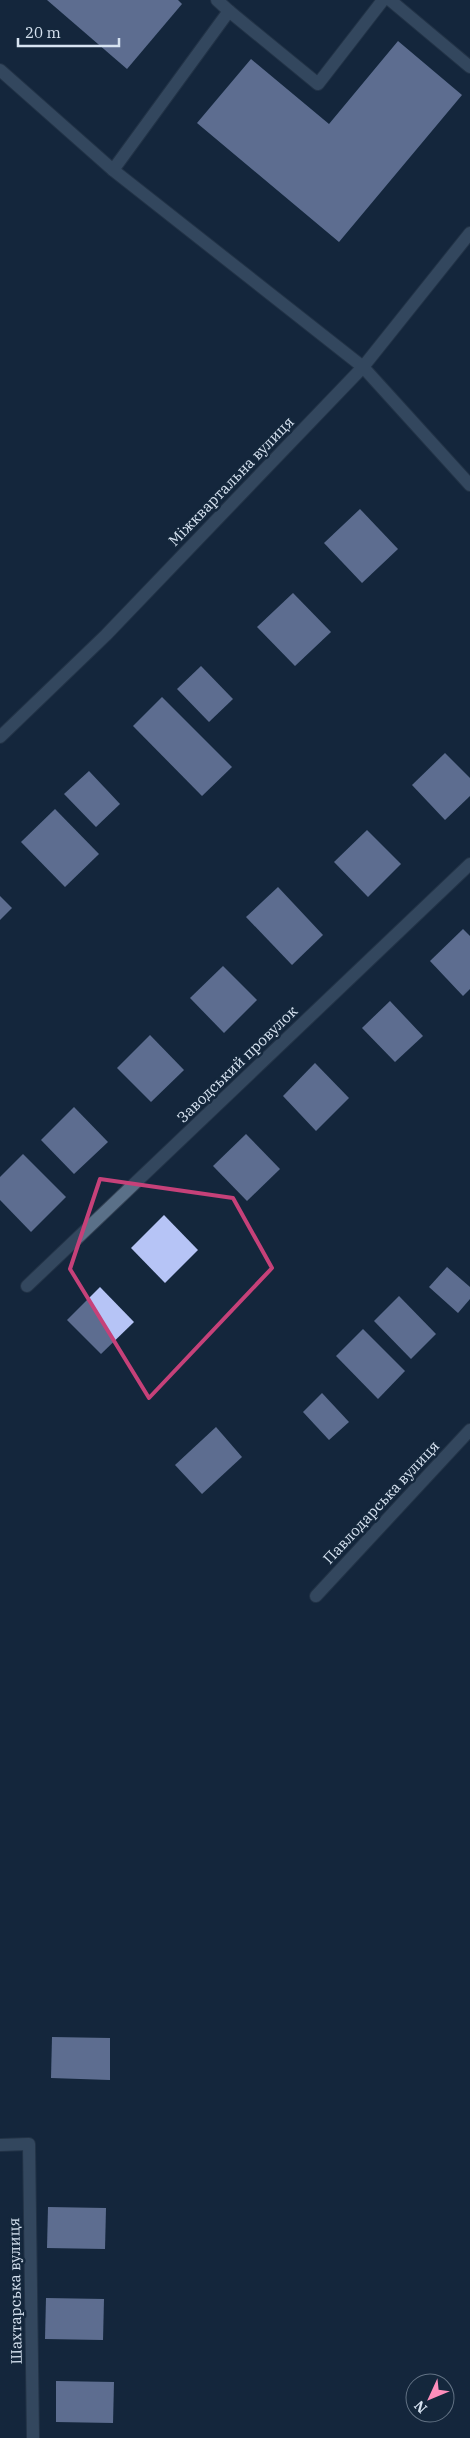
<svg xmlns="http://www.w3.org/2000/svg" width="470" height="2438" font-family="'IBM Plex Serif',serif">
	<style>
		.building { fill: #b6c4f6 }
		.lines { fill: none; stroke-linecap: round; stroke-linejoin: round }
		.lane-casing { stroke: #344254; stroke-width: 14 }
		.street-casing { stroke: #344254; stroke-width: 14 }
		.lane { stroke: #5a7088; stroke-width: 12 }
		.street { stroke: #5a7088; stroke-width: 12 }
		.marked { fill: none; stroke: #c64179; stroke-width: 4; stroke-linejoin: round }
		.labels { text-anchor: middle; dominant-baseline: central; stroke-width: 5; stroke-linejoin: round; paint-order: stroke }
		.street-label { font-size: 15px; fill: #d7e3f1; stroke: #14273c }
	</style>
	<rect width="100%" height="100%" fill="#14273c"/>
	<g class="building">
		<polygon points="47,0 178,0 182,4 127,69"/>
		<polygon points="398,41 462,95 339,242 197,123 251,59 329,124"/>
		<polygon points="360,509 398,549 362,583 324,543"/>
		<polygon points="293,593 331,632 295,666 257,627"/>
		<polygon points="201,666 233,699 209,722 177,689"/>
		<polygon points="162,697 232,767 202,796 133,726"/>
		<polygon points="445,753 470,778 470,796 445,820 412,785"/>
		<polygon points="89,771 120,804 96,827 64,794"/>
		<polygon points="55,809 99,854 65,887 21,842"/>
		<polygon points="367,830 401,864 368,897 334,862"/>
		<polygon points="278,887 323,935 292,965 246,917"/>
		<polygon points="0,896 12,908 0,920"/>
		<polygon points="463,929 470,936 470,989 463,996 430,961"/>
		<polygon points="223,966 257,1000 224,1033 190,998"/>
		<polygon points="390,1001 423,1036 395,1062 362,1028"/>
		<polygon points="150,1035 184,1070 151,1102 117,1068"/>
		<polygon points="315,1063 349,1098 316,1131 283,1096"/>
		<polygon points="74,1107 108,1142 74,1174 41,1140"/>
		<polygon points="246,1134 280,1169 247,1201 213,1166"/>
		<polygon points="23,1154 66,1197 31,1232 0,1200 0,1177"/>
		<polygon points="164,1215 198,1250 165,1283 131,1248"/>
		<polygon points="447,1267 470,1287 470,1299 458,1313 429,1287"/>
		<polygon points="100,1287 134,1322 101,1354 67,1320"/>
		<polygon points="399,1296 436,1334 411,1359 374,1321"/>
		<polygon points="363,1329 405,1371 378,1399 336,1356"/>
		<polygon points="322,1393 349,1422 329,1440 303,1412"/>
		<polygon points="216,1427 242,1457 202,1494 175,1465"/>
		<polygon points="52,2037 110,2038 110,2080 51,2078"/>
		<polygon points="48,2207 106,2208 105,2249 47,2248"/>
		<polygon points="46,2298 104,2299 103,2340 45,2339"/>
		<polygon points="56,2381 114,2382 113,2423 56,2422"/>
	</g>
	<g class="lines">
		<defs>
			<g id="lane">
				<polyline points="390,0 470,67"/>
				<polyline points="229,11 318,84 383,0"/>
				<polyline points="0,70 113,170 363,367"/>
				<polyline points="113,170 229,11 217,0"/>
			</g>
			<g id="street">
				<polyline points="363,367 470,485"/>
				<polyline points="0,737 106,635 363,367 470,233"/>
				<polyline points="27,1286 470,864"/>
				<polyline points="316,1596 470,1430"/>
				<polyline points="0,2145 29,2144 33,2438"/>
			</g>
		</defs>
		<use href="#lane" class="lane-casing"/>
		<use href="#street" class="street-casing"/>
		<use href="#lane" class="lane"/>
		<use href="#street" class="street"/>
	</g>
	<path d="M0 0H470V2438H0ZM100 1179 233 1198 272 1268 149 1398 70 1269Z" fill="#14273c" fill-opacity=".55" fill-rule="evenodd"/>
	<path class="marked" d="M100 1179 233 1198 272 1268 149 1398 70 1269Z"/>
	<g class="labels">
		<g class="street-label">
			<text transform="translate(231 481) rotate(-46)">Міжквартальна вулиця</text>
			<text transform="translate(237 1064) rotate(-44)">Заводський провулок</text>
			<text transform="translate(381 1502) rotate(-47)">Павлодарська вулиця</text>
			<text transform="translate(15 2291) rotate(-91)">Шахтарська вулиця</text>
		</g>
	</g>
	<g transform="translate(430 2398) rotate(226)"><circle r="24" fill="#14273c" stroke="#627284"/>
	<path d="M0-4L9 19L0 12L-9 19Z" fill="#fe8ebc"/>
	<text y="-8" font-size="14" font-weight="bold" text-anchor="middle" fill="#d7e3f1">N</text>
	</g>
	<path d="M18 38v8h101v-8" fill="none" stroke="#d7e3f1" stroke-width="2.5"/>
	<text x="25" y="38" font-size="15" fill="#d7e3f1" stroke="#14273c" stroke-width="4" paint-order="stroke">20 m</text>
</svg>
